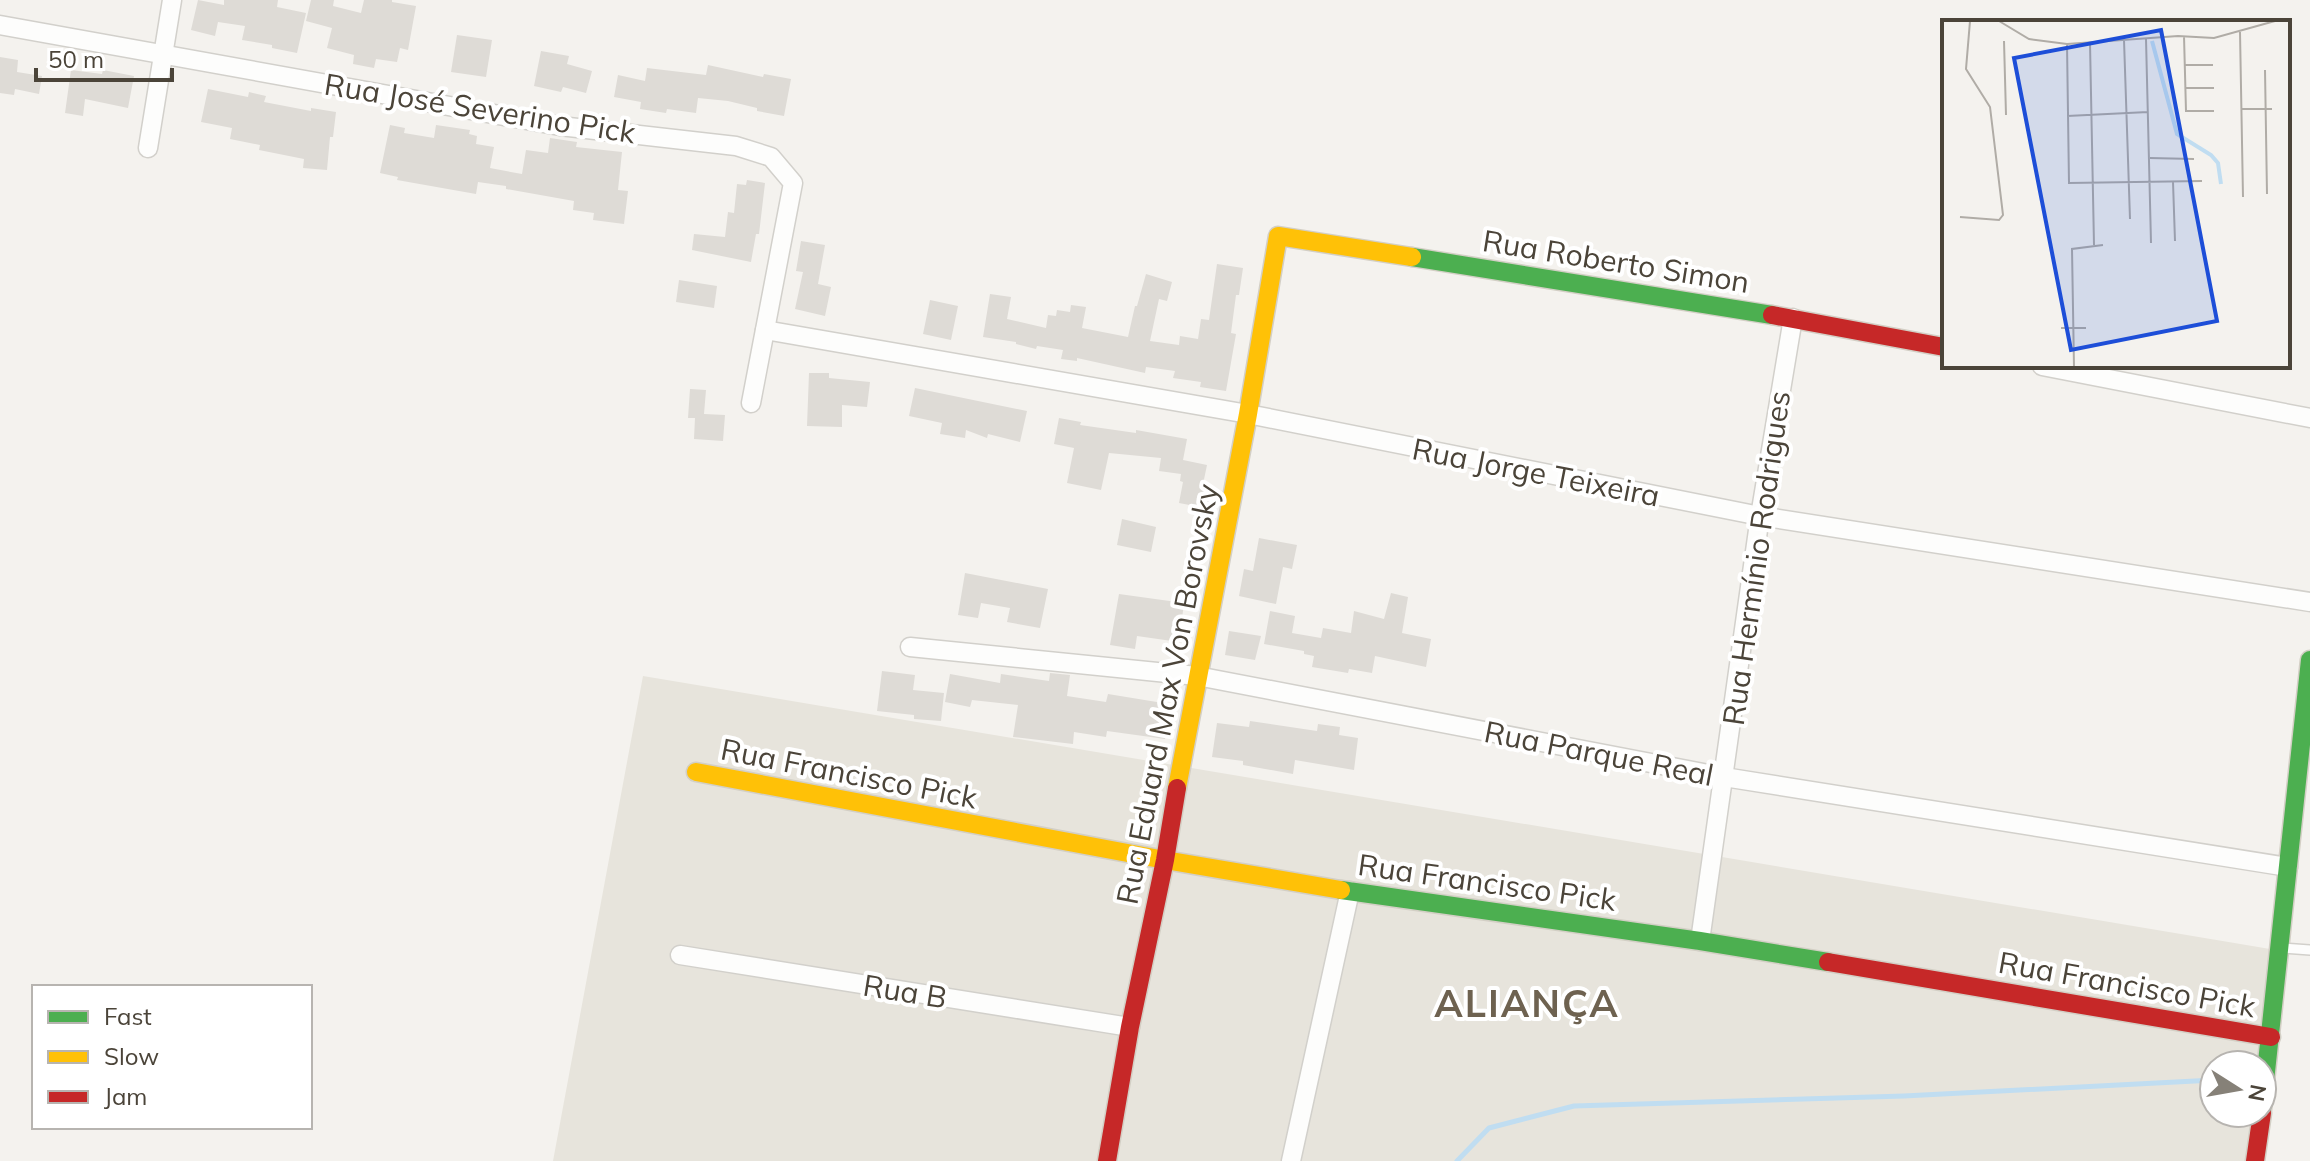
<svg xmlns="http://www.w3.org/2000/svg" width="2310" height="1161" font-family="Mulish,sans-serif">
	<style>
		.residential { fill: #e7e4dc }
		.lines { fill: none; stroke-linecap: round; stroke-linejoin: round }
		.stream { stroke: #c0ddf1; stroke-width: 5 }
		.building { fill: #dedbd6 }
		.lane-casing { stroke: #d2d0cb; stroke-width: 12 }
		.street-casing { stroke: #d2d0cb; stroke-width: 21 }
		.fast-casing { stroke: #d3cfc5; stroke-width: 21 }
		.slow-casing { stroke: #d3cfc5; stroke-width: 21 }
		.jam-casing { stroke: #d3cfc5; stroke-width: 21 }
		.lane { stroke: #fdfdfc; stroke-width: 9 }
		.street { stroke: #fdfdfc; stroke-width: 18 }
		.fast { stroke: #4caf50; stroke-width: 18 }
		.slow { stroke: #ffc107; stroke-width: 18 }
		.jam { stroke: #c62828; stroke-width: 18 }
		.labels { text-anchor: middle; dominant-baseline: central; stroke-width: 8; stroke-linejoin: round; paint-order: stroke }
		.street-label { font-size: 30px; fill: #4b4439; stroke: #fff }
		.district-label { font-size: 38px; font-weight: bold; letter-spacing: 2px; fill: #6e6250; stroke: #fff }
		.inset-river { fill: none; stroke: #c0ddf1; stroke-width: 4 }
		.inset-road { fill: none; stroke: #b0aca6; stroke-width: 2 }
		.view { fill: #1d4ed8; fill-opacity: 0.15; stroke: #1d4ed8; stroke-width: 4 }
		.inset-edge { fill: none; stroke: #4b4439; stroke-width: 4 }
	</style>
	<rect width="100%" height="100%" fill="#f4f2ee"/>
	<polygon class="residential" points="643,676 2276,950 2258,1065 2214,1065 2214,1113 2252,1113 2245,1161 553,1161"/>
	<g class="lines">
		<polyline class="stream" points="1457,1161 1489,1128 1574,1106 1904,1096 2214,1080"/>
	</g>
	<g class="building">
		<polygon points="198,0 224,5 224,0 278,0 277,7 306,13 297,53 272,48 272,45 242,40 245,26 218,22 215,36 191,30"/>
		<polygon points="311,0 334,0 333,6 361,13 364,0 392,0 392,2 416,6 408,50 400,48 397,62 376,59 374,68 353,64 354,55 327,48 332,28 306,21"/>
		<polygon points="457,35 492,40 486,77 451,72"/>
		<polygon points="541,51 569,56 567,64 592,71 586,93 563,87 561,92 534,86"/>
		<polygon points="0,57 18,60 17,72 42,76 39,94 15,89 14,95 0,93"/>
		<polygon points="708,65 763,77 764,74 791,79 784,116 757,111 757,108 728,101 698,98 696,113 667,109 666,113 640,109 641,102 614,97 618,75 645,81 647,68 706,75"/>
		<polygon points="71,70 102,74 103,70 134,76 128,108 85,99 83,116 65,113"/>
		<polygon points="208,89 248,97 249,92 266,96 264,102 311,111 311,108 336,112 333,137 330,137 327,170 303,168 304,159 259,150 260,145 230,139 232,128 201,122"/>
		<polygon points="390,125 405,128 404,133 434,138 436,125 470,130 469,134 477,136 476,144 494,147 490,168 522,174 526,150 548,153 550,138 577,142 576,147 622,152 618,190 628,191 624,224 593,220 594,213 573,210 574,201 506,189 506,186 478,182 476,194 397,180 398,177 380,173"/>
		<polygon points="747,180 765,183 759,234 756,234 751,262 692,250 694,234 725,237 728,212 734,213 737,184 746,185"/>
		<polygon points="801,241 825,245 818,284 831,287 825,316 795,309 803,272 796,271"/>
		<polygon points="1217,264 1243,268 1239,295 1236,295 1231,333 1236,334 1226,391 1200,387 1201,382 1173,378 1175,371 1146,367 1145,373 1077,358 1077,361 1061,359 1063,350 1037,346 1036,349 1016,344 1016,342 983,337 990,294 1011,297 1007,319 1046,328 1048,315 1056,316 1057,310 1070,312 1071,305 1086,307 1082,328 1128,337 1135,306 1137,306 1146,274 1172,282 1167,301 1159,299 1150,341 1179,345 1180,336 1198,339 1201,319 1209,320"/>
		<polygon points="679,280 717,286 714,308 676,302"/>
		<polygon points="930,300 958,306 951,340 923,334"/>
		<polygon points="809,373 829,373 829,378 870,382 867,407 842,405 842,427 807,426"/>
		<polygon points="915,388 1027,411 1020,442 988,434 987,438 966,430 965,438 940,434 942,423 909,416"/>
		<polygon points="690,389 706,390 704,414 725,415 723,441 694,439 695,418 688,418"/>
		<polygon points="1059,418 1081,422 1080,425 1136,433 1136,430 1187,439 1183,460 1207,465 1202,489 1215,492 1211,509 1179,503 1183,482 1180,481 1181,474 1159,471 1161,458 1109,453 1101,490 1067,483 1074,448 1054,444"/>
		<polygon points="1122,519 1156,527 1151,552 1117,545"/>
		<polygon points="1259,538 1297,545 1292,569 1283,567 1276,604 1239,596 1244,569 1253,571"/>
		<polygon points="965,573 1048,589 1040,628 1007,622 1010,608 981,603 978,618 958,615"/>
		<polygon points="1391,593 1408,597 1402,633 1431,639 1426,667 1375,656 1372,673 1349,669 1348,673 1312,667 1314,656 1304,654 1304,651 1264,644 1270,611 1295,616 1292,633 1321,638 1323,628 1351,633 1354,611 1384,619"/>
		<polygon points="1119,594 1184,603 1179,642 1137,636 1135,649 1110,645"/>
		<polygon points="1229,631 1261,636 1255,660 1225,655"/>
		<polygon points="882,671 915,675 913,690 944,693 941,721 914,719 914,715 877,711"/>
		<polygon points="1050,673 1070,675 1067,696 1106,702 1108,694 1169,704 1165,739 1107,731 1106,737 1074,732 1073,744 1013,737 1018,705 972,700 970,707 945,702 950,674 1000,683 1001,674 1049,681"/>
		<polygon points="1250,721 1317,731 1318,724 1340,727 1339,735 1358,738 1354,770 1295,760 1293,774 1243,765 1243,761 1212,757 1217,723 1249,727"/>
	</g>
	<g class="lines">
		<defs>
			<polyline id="lane" points="2281,948 2310,950"/>
			<g id="street">
				<polyline points="0,25 560,126 736,146 771,157 793,183 751,403"/>
				<polyline points="148,148 172,0"/>
				<polyline points="765,330 1248,414 1760,516 2310,602"/>
				<polyline points="2042,366 2310,418"/>
				<polyline points="910,647 1197,676 1724,777 2288,867"/>
				<polyline points="1700,941 1760,516 1793,318"/>
				<polyline points="680,955 1130,1027"/>
				<polyline points="1291,1161 1350,891"/>
			</g>
			<g id="fast">
				<polyline points="1412,257 1772,315"/>
				<polyline points="1341,890 1700,941 1828,962"/>
				<polyline points="2262,1109 2310,660"/>
			</g>
			<g id="slow">
				<polyline points="696,772 1165,860 1341,890"/>
				<polyline points="1177,788 1248,414 1278,236 1412,257"/>
			</g>
			<g id="jam">
				<polyline points="1772,315 1944,347"/>
				<polyline points="1828,962 2271,1037"/>
				<polyline points="1107,1161 1130,1027 1165,860 1177,788"/>
				<polyline points="2255,1161 2262,1113"/>
			</g>
		</defs>
		<use href="#lane" class="lane-casing"/>
		<use href="#street" class="street-casing"/>
		<use href="#fast" class="fast-casing"/>
		<use href="#slow" class="slow-casing"/>
		<use href="#jam" class="jam-casing"/>
		<use href="#lane" class="lane"/>
		<use href="#street" class="street"/>
		<use href="#fast" class="fast"/>
		<use href="#slow" class="slow"/>
		<use href="#jam" class="jam"/>
	</g>
	<g class="labels">
		<g class="street-label">
			<text transform="translate(480 108) rotate(9)">Rua José Severino Pick</text>
			<text transform="translate(1616 261) rotate(9)">Rua Roberto Simon</text>
			<text transform="translate(1536 472) rotate(11)">Rua Jorge Teixeira</text>
			<text transform="translate(1756 558) rotate(-82)">Rua Hermínio Rodrigues</text>
			<text transform="translate(1167 694) rotate(-79)">Rua Eduard Max Von Borovsky</text>
			<text transform="translate(1599 753) rotate(11)">Rua Parque Real</text>
			<text transform="translate(849 773) rotate(11)">Rua Francisco Pick</text>
			<text transform="translate(1487 882) rotate(8)">Rua Francisco Pick</text>
			<text transform="translate(2127 984) rotate(10)">Rua Francisco Pick</text>
			<text transform="translate(905 991) rotate(9)">Rua B</text>
		</g>
		<g class="district-label">
			<text x="1527" y="1003">ALIANÇA</text>
		</g>
	</g>
	<g transform="translate(1942 20)">
		<rect width="348" height="348" fill="#f4f2ee"/>
		<path class="inset-river" d="M210 21 235 114 269 135 276 143 279 164"/>
		<path class="inset-road" d="M57 1 87 19 125 24 236 16 272 18 333 1M298 12 301 177M242 16 244 91H272M204 19 209 223M182 20 188 199M62 21 64 95M148 23 152 225M125 24 127 163 260 161M243 45H271M323 50 325 174M243 68H272M299 89H330M125 96 206 92M208 138 252 139M231 162 233 221M18 197 57 200 61 195 48 87 24 49 28 1M119 308H144M132 347 130 229 161 225"/>
		<path class="view" d="M219 10 275 301 129 330 72 38Z"/>
		<rect width="348" height="348" class="inset-edge"/>
	</g>
	<rect x="32" y="985" width="280" height="144" fill="#ffffff" stroke="#b7b4b0" stroke-width="2"/>
	<rect x="48" y="1011" width="40" height="12" fill="#4caf50" stroke="#b7b4b0" stroke-width="2"/>
	<text x="104" y="1025" font-size="24" fill="#4b4439">Fast</text>
	<rect x="48" y="1051" width="40" height="12" fill="#ffc107" stroke="#b7b4b0" stroke-width="2"/>
	<text x="104" y="1065" font-size="24" fill="#4b4439">Slow</text>
	<rect x="48" y="1091" width="40" height="12" fill="#c62828" stroke="#b7b4b0" stroke-width="2"/>
	<text x="104" y="1105" font-size="24" fill="#4b4439">Jam</text>
	<g transform="translate(2238 1089) rotate(101)"><circle r="38" fill="#ffffff" stroke="#b7b4b0" stroke-width="2"/>
	<path d="M0-6L14 30L0 20L-14 30Z" fill="#868178"/>
	<text y="-12" font-size="22" font-weight="bold" text-anchor="middle" fill="#4b4439">N</text>
	</g>
	<path d="M36 68v12h136v-12" fill="none" stroke="#4b4439" stroke-width="4"/>
	<text x="48" y="68" font-size="24" fill="#4b4439" stroke="#ffffff" stroke-width="6" paint-order="stroke">50 m</text>
</svg>
